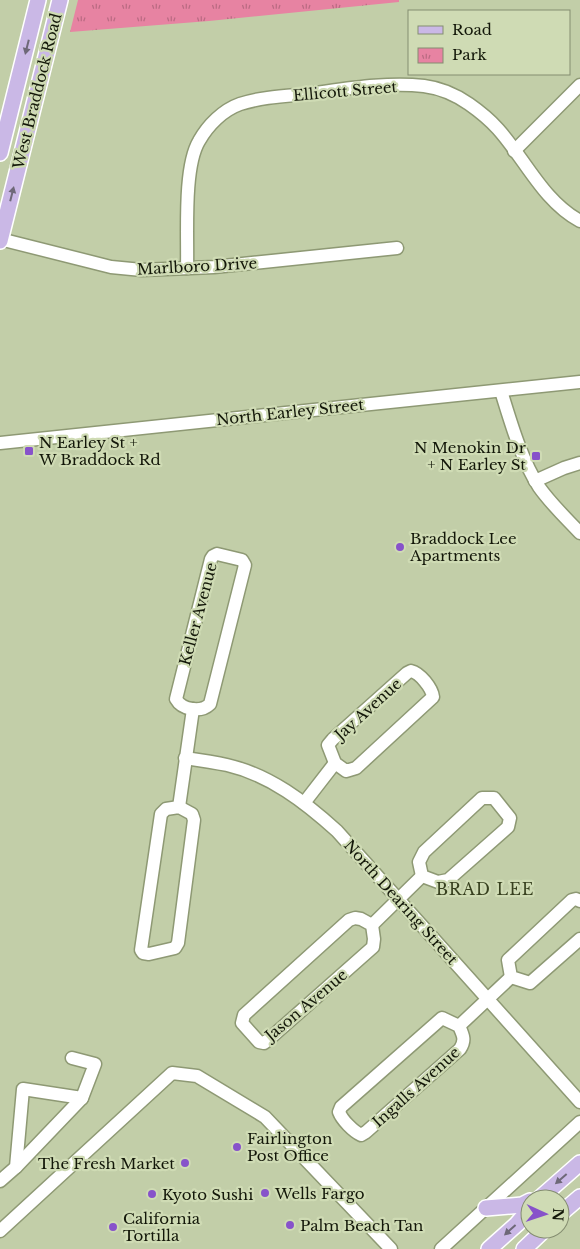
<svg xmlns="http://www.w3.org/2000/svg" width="580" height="1249" font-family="'Libre Baskerville',serif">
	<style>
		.park { fill: url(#park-tufts) }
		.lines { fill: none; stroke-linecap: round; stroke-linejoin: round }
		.minor-casing { stroke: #8e9974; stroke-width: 15 }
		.major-casing { stroke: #fff; stroke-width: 18 }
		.minor { stroke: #fff; stroke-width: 12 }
		.major { stroke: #cab8e6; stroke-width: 15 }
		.oneway { fill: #6e6878 }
		.poi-dot { fill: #8752ca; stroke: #cfdbb4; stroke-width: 2 }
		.labels { text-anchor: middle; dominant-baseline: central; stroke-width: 4.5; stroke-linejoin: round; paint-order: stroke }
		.street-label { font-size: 15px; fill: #131709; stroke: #cfdbb4 }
		.poi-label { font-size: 15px; fill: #131709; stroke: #cfdbb4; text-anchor: start }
		.neighbourhood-label { font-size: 16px; letter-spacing: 1px; fill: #37401f; stroke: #cfdbb4 }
	</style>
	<defs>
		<pattern id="park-tufts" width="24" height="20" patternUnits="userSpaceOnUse" patternTransform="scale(1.25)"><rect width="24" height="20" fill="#e783a2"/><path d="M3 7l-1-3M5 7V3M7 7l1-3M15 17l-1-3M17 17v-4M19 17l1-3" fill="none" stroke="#ba6a82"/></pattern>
	</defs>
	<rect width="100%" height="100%" fill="#c2cea8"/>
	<polygon class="park" points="78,0 399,0 399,2 209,21 70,32"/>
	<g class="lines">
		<defs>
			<g id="minor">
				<polyline points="514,151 580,85"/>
				<polyline points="0,239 111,267 142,270 214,267 397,248"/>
				<path d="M187 268C188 236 183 168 199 141 208 125 223 110 240 104 261 97 285 96 307 94 346 89 385 82 424 86 440 88 456 95 469 104 479 111 490 120 498 129 525 159 543 201 580 221"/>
				<path d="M501 391C511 423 521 459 539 487 551 504 566 518 580 533"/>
				<polyline points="0,443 580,382"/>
				<polyline points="535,481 564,468 580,463"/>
				<path d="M217 554 242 560 245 565 210 704C201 713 182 710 176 699L211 559 213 556Z"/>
				<path d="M411 671C420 673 432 688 433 697L356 768 346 771 335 763 328 745 333 739 407 673Z"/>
				<path d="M185 758C199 760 213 762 227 765 270 775 305 802 337 831L580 1102"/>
				<polygon points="482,798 494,798 510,818 508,827 448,880 438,882 422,876 419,862 424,852"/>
				<polyline points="304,803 335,763"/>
				<polygon points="179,807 192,814 194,820 178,943 175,948 149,954 143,953 141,950 161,814 166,809"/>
				<polyline points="179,807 193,709"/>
				<polyline points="580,901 576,899 572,900 508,960 511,977 530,983 580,939"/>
				<polygon points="355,918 361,919 372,925 374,939 373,947 268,1040 264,1043 259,1042 242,1023 244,1015 349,920"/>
				<polyline points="372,925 422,876"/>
				<path d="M442 1018 459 1026C463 1035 466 1040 460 1049L366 1132 361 1135C353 1131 342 1120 339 1112L341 1107Z"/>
				<polyline points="459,1026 511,977"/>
				<polyline points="16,1167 82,1098"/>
				<polyline points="0,1181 16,1167 23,1089 82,1098 95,1064 72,1058"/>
				<polyline points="0,1231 172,1073 197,1076 265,1117 391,1249"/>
				<polyline points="441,1249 580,1122"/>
			</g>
			<g id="major">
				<polyline points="0,153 38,0"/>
				<polyline points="0,241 60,0"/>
				<polyline points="539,1199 580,1163"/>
				<polyline points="486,1208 522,1205 530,1201"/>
				<polyline points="560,1214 580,1197"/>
				<polyline points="489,1249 517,1224 530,1209"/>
				<polyline points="524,1249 545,1229"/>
			</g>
		</defs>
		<use href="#minor" class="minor-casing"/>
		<use href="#major" class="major-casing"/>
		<use href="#minor" class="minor"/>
		<use href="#major" class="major"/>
	</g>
	<defs><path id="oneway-solid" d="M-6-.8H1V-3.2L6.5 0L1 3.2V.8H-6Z" transform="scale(1.25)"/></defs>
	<g class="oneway">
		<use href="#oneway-solid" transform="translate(27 47) rotate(104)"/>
		<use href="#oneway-solid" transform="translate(12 194) rotate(-76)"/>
		<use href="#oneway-solid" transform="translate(561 1179) rotate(139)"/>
		<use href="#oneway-solid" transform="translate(510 1230) rotate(138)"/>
	</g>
	<g class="poi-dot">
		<rect x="24" y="446" width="10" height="10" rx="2.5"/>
		<rect x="531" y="451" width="10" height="10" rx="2.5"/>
		<circle cx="400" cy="547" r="5"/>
		<circle cx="237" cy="1147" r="5"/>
		<circle cx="185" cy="1163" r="5"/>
		<circle cx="265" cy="1193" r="5"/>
		<circle cx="152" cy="1194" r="5"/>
		<circle cx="290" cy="1225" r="5"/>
		<circle cx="113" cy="1227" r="5"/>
	</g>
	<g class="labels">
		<g class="street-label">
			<text transform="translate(37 91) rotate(-76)">West Braddock Road</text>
			<text transform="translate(345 91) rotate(-5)">Ellicott Street</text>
			<text transform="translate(197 266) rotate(-3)">Marlboro Drive</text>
			<text transform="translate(290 412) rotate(-6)">North Earley Street</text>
			<text transform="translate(198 614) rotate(-75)">Keller Avenue</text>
			<text transform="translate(368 709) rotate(-42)">Jay Avenue</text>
			<text transform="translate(401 902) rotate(48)">North Dearing Street</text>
			<text transform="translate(306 1005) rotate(-40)">Jason Avenue</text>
			<text transform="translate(416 1087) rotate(-42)">Ingalls Avenue</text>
		</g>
		<g class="poi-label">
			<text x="39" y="442">N Earley St +<tspan x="39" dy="17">W Braddock Rd</tspan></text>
			<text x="526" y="447" text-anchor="end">N Menokin Dr<tspan x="526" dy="17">+ N Earley St</tspan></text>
			<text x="410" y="538">Braddock Lee<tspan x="410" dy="17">Apartments</tspan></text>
			<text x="247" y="1138">Fairlington<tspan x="247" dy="17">Post Office</tspan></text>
			<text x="175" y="1163" text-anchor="end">The Fresh Market</text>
			<text x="275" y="1193">Wells Fargo</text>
			<text x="162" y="1194">Kyoto Sushi</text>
			<text x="123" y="1218">California<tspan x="123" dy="17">Tortilla</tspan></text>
			<text x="300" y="1225">Palm Beach Tan</text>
		</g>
		<g class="neighbourhood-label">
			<text x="485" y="889">BRAD LEE</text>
		</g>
	</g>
	<rect x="408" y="10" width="162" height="65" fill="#cfdbb4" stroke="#848d70"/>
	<rect x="418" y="26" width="25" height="8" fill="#cab8e6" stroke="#848d70"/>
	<text x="452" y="35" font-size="15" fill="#131709">Road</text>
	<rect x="418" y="48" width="25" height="15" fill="url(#park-tufts)" stroke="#848d70"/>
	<text x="452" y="60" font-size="15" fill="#131709">Park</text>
	<g transform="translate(545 1214) rotate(93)"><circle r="24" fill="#cfdbb4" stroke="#848d70"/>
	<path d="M0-4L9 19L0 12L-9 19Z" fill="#8752ca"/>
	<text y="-8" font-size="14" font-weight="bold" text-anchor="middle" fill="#131709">N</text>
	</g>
</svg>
